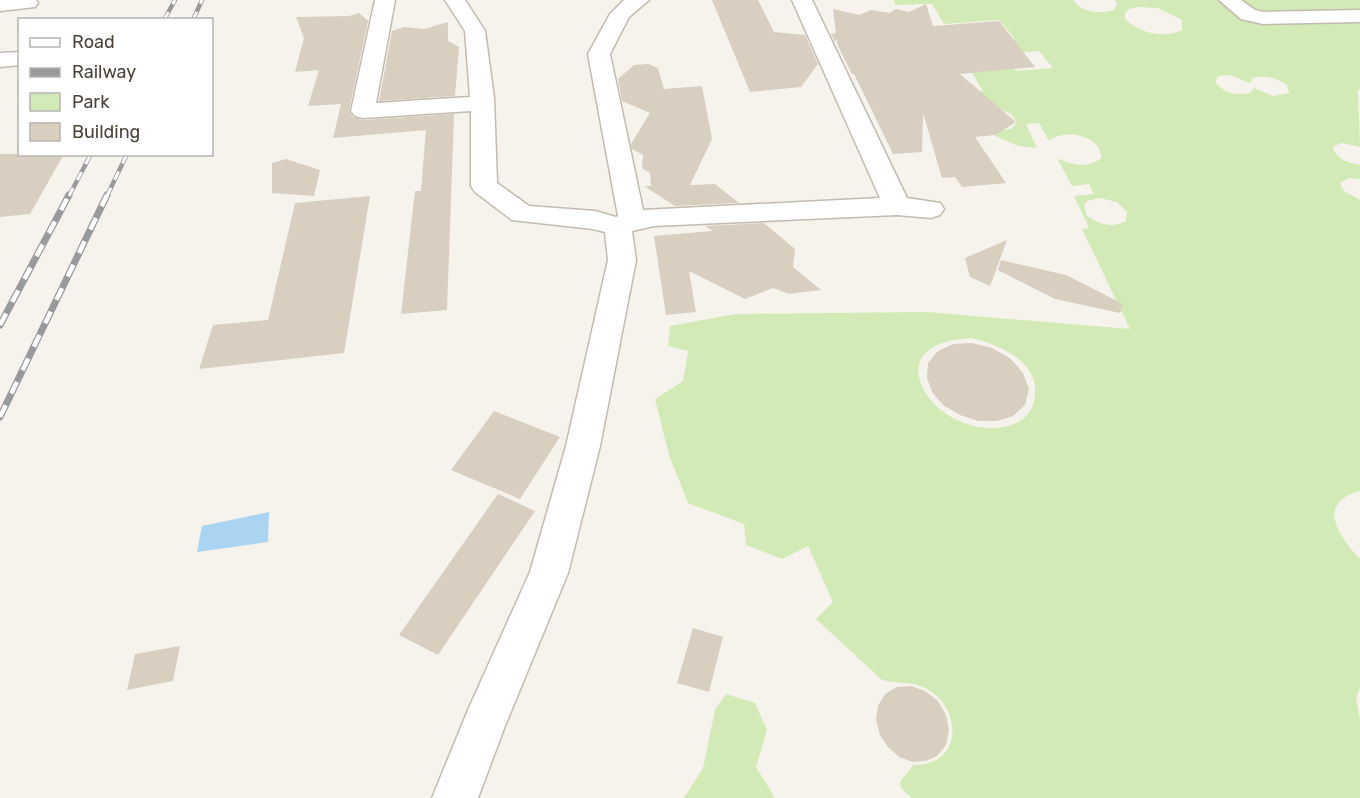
<svg xmlns="http://www.w3.org/2000/svg" width="1360" height="798" font-family="Rubik,sans-serif">
	<style>
		.green { fill: #d2eab5; fill-rule: evenodd }
		.water { fill: #a9d4f2 }
		.building { fill: #d8cfc1 }
		.lines { fill: none; stroke-linecap: round; stroke-linejoin: round }
		.minor-casing { stroke: #c2bbae; stroke-width: 3 }
		.minor { fill: #fff; fill-rule: evenodd }
		.rail-far1-casing { stroke: #9a9a9a; stroke-width: 4.5 }
		.rail-casing { stroke: #9a9a9a; stroke-width: 7 }
		.rail-far1 { stroke: #fff; stroke-width: 3; stroke-dasharray: 9; stroke-linecap: butt }
		.rail { stroke: #fff; stroke-width: 4.5; stroke-dasharray: 13; stroke-linecap: butt }
	</style>
	<rect width="100%" height="100%" fill="#f6f3ec"/>
	<g class="green">
		<path d="M894 0H1073C1082 13 1100 14 1114 10L1117 4 1114 0H1226L1246 15 1360 18V90H1358L1360 147 1341 143 1333 147C1336 160 1349 163 1360 165V179L1349 178 1340 183 1344 191 1360 200V491C1315 503 1339 536 1360 559V688L1356 698 1360 720V798H912L901 788 900 782 913 765C963 766 963 709 927 689 913 681 897 684 882 680L816 619 833 602 808 546 782 559 746 545 744 524 688 503 669 455 655 399 683 381 688 351 668 346 670 326 736 314 926 312 1130 329 1082 229 1089 228 1074 196 1094 194 1089 184 1072 186 1057 158C1071 165 1088 169 1101 158 1103 135 1062 128 1049 141L1039 123 1026 124 1037 148 1018 146 991 134 999 130 1011 129 1017 122 1011 114 964 93 983 91 969 67 982 42 1015 39 999 20 944 24 932 4 895 5ZM1137 7 1158 8 1182 20V30C1164 39 1139 33 1125 19V13L1129 9ZM1039 51 1053 68 1016 71 1003 54ZM1230 75 1250 83 1253 78C1265 75 1277 78 1287 85L1289 93 1273 96 1254 88 1250 93C1237 96 1224 93 1215 82L1218 76ZM1100 198 1117 202 1127 212 1126 221C1113 229 1099 224 1087 216L1084 205 1087 201ZM971 338C1001 345 1043 363 1034 401 1033 409 1026 418 1018 422 985 439 934 418 921 384 908 349 945 339 971 338Z"/>
		<polygon points="1230,0 1360,0 1360,15 1264,17"/>
		<polygon points="726,694 755,703 767,730 756,767 775,798 684,798 703,768 715,710"/>
	</g>
	<polygon class="water" points="269,512 268,542 197,552 202,526"/>
	<g class="building">
		<polygon points="712,0 758,0 774,32 805,35 818,64 801,87 750,92"/>
		<polygon points="926,4 933,26 999,21 1035,67 960,74 1016,122 995,135 975,137 1006,183 962,187 955,177 942,178 923,113 922,152 893,154 854,74 852,74 838,46 837,39 835,42 831,34 836,33 833,9 859,15 871,10 889,13 896,9 909,12"/>
		<polygon points="359,13 368,21 349,111 353,117 363,120 454,114 447,310 401,314 415,191 421,191 426,130 333,138 341,104 308,106 319,70 295,72 304,38 296,17 349,16"/>
		<polygon points="448,22 448,41 459,47 455,96 379,101 392,31 404,27 424,29"/>
		<polygon points="648,64 658,68 664,89 702,86 712,139 690,185 715,184 739,203 675,206 644,186 651,186 650,173 642,168 643,155 632,149 631,144 650,113 622,101 618,79 634,65"/>
		<polygon points="0,154 64,154 30,214 0,217"/>
		<polygon points="286,159 320,170 314,196 272,193 272,163"/>
		<polygon points="370,196 344,353 199,369 213,325 268,320 295,203"/>
		<polygon points="764,223 795,249 793,267 821,290 789,294 773,288 745,299 689,271 696,312 666,315 654,236 713,231 705,226"/>
		<polygon points="1007,240 990,286 970,277 965,258"/>
		<polygon points="1001,260 1066,275 1123,304 1120,313 1055,299 998,270"/>
		<polygon points="972,343 992,348 1011,359 1023,373 1029,389 1025,405 1013,416 997,421 978,421 960,415 943,405 932,392 927,378 928,363 938,351 953,344"/>
		<polygon points="494,411 560,437 520,499 451,470"/>
		<polygon points="498,494 535,511 438,655 399,635"/>
		<polygon points="693,628 723,637 709,692 677,683"/>
		<polygon points="180,646 173,681 127,690 135,654"/>
		<polygon points="911,686 925,691 938,701 946,715 949,730 946,745 937,756 926,761 913,762 899,757 888,747 880,735 876,720 878,706 885,694 897,687"/>
	</g>
	<g class="lines">
		<defs>
			<g id="minor">
				<polygon points="0,0 36,0 38,3 35,7 0,11"/>
				<polygon points="375,0 395,0 376,103 470,97 465,31 445,0 465,0 485,31 494,98 497,183 529,206 595,211 616,217 618,216 588,54 610,14 624,0 649,0 629,17 610,54 643,210 880,198 792,0 812,0 907,198 940,203 944,209 940,215 931,218 897,215 654,226 632,231 636,260 600,446 568,573 505,726 478,798 432,798 468,710 530,572 566,446 608,260 605,232 593,229 512,220 475,192 471,186 471,111 363,118 355,116 351,111"/>
				<polygon points="1219,0 1241,0 1255,10 1263,12 1360,10 1360,22 1263,24 1241,19"/>
				<polygon points="20,52 20,65 0,67 0,53"/>
			</g>
		</defs>
		<use href="#minor" class="minor-casing"/>
		<use href="#minor" class="minor"/>
		<defs>
			<g id="rail-far1">
				<polyline points="164,20 175,0"/>
				<polyline points="193,20 202,0"/>
				<polyline points="69,196 91,154"/>
				<polyline points="107,196 127,154"/>
			</g>
			<g id="rail">
				<polyline points="0,325 69,195"/>
				<polyline points="0,417 107,195"/>
			</g>
		</defs>
		<use href="#rail-far1" class="rail-far1-casing"/>
		<use href="#rail" class="rail-casing"/>
		<use href="#rail-far1" class="rail-far1"/>
		<use href="#rail" class="rail"/>
	</g>
	<rect x="18" y="18" width="195" height="138" fill="#ffffff" stroke="#b7b4b0" stroke-width="1.5"/>
	<rect x="30" y="38" width="30" height="9" fill="#ffffff" stroke="#b7b4b0" stroke-width="1.5"/>
	<text x="72" y="48" font-size="18" fill="#4b4439">Road</text>
	<rect x="30" y="68" width="30" height="9" fill="#9a9a9a" stroke="#b7b4b0" stroke-width="1.5"/>
	<text x="72" y="78" font-size="18" fill="#4b4439">Railway</text>
	<rect x="30" y="93" width="30" height="18" fill="#d2eab5" stroke="#b7b4b0" stroke-width="1.5"/>
	<text x="72" y="108" font-size="18" fill="#4b4439">Park</text>
	<rect x="30" y="123" width="30" height="18" fill="#d8cfc1" stroke="#b7b4b0" stroke-width="1.5"/>
	<text x="72" y="138" font-size="18" fill="#4b4439">Building</text>
</svg>
